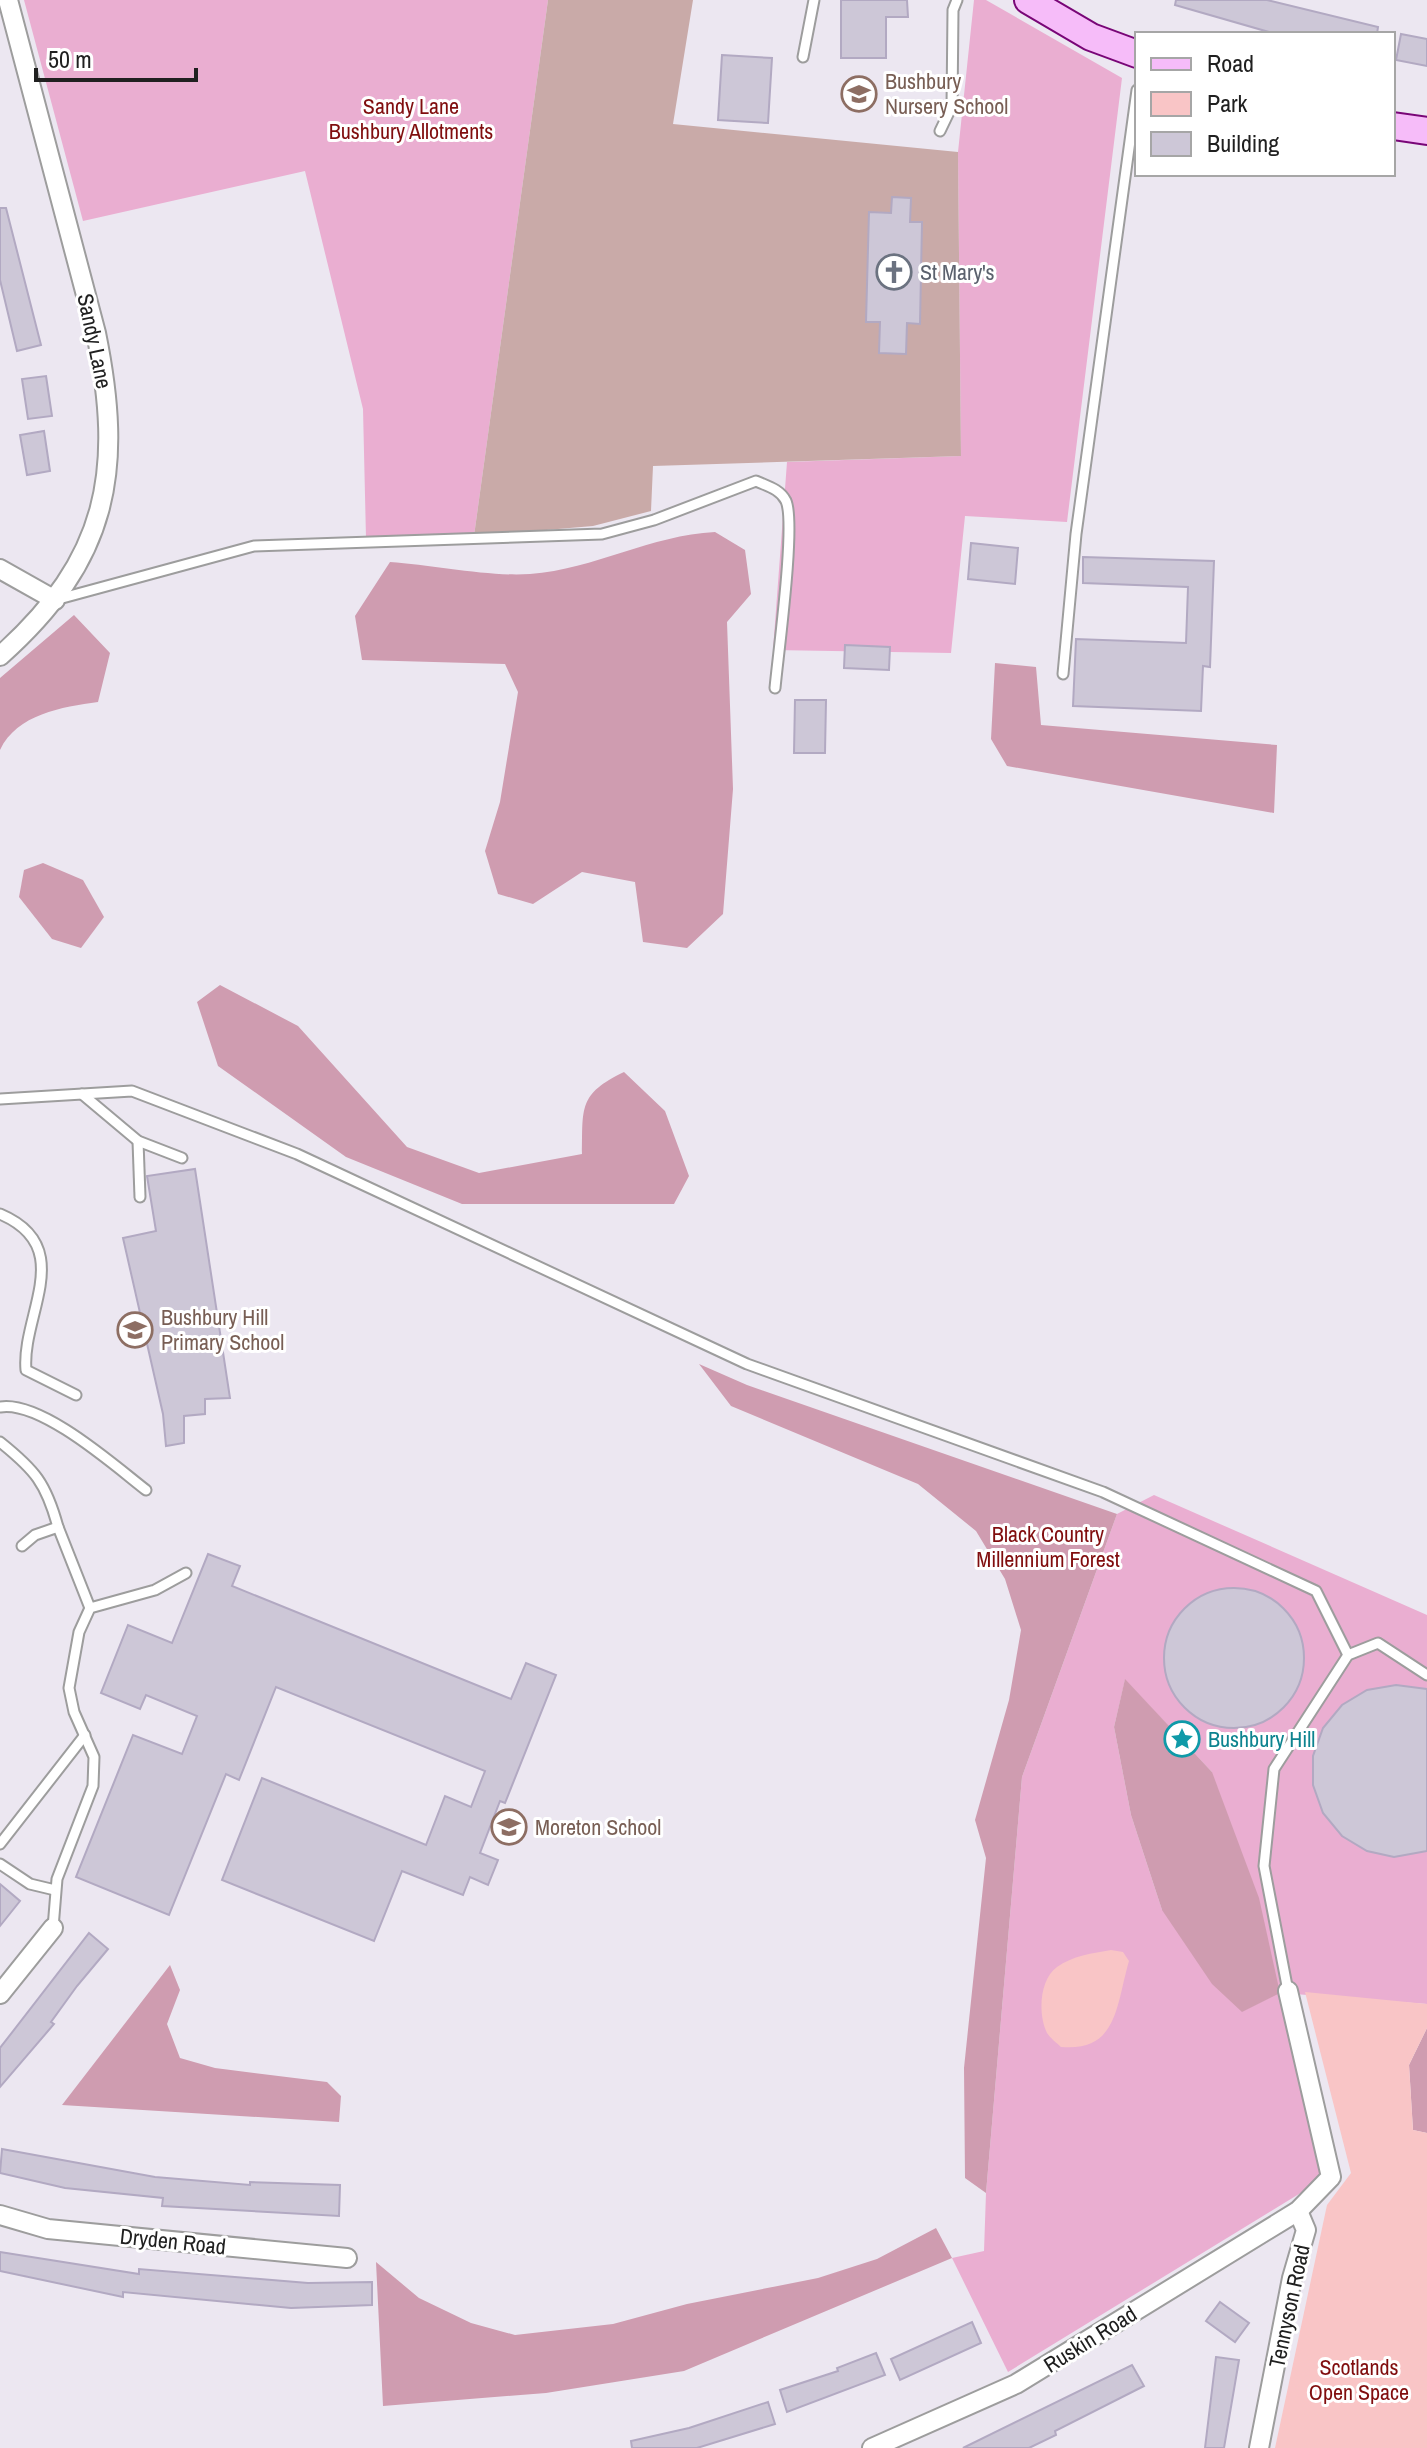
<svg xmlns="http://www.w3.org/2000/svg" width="1427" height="2448" font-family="'Archivo Narrow',sans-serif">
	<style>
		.grass { fill: #eaaed1; fill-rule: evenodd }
		.forest { fill: #cf9cb0 }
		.cemetery { fill: #c9aaa8 }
		.park { fill: #f9c5c6 }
		.building { fill: #cdc7d7; stroke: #b2a9c2; stroke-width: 2 }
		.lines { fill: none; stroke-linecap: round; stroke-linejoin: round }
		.lane-casing { stroke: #9d9d9d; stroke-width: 13 }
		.street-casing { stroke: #9d9d9d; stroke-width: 22 }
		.secondary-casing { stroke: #790677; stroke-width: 30 }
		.lane { stroke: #fff; stroke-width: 9 }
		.street { stroke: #fff; stroke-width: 18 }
		.secondary { stroke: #f6bcf9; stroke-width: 26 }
		.labels { text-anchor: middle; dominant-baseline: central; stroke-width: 6; stroke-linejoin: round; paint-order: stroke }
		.education-label { font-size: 22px; fill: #785e54; stroke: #fff; text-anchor: start }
		.park-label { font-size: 22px; fill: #800d0e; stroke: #fff }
		.worship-label { font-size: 22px; fill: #5b616d; stroke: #fff; text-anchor: start }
		.street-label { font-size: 22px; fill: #202020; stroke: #fff }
		.culture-label { font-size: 22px; fill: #0d838f; stroke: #fff; text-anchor: start }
	</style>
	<rect width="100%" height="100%" fill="#ece7f1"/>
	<g class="grass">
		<polygon points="24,0 548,0 474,536 366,538 363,409 305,171 83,221"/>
		<polygon points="974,0 986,0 1122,78 1067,522 965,516 951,653 773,650 787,462 961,456 958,152"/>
		<path d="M1154 1495 1427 1615V2004L1281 1993 1325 2178 1008 2372 952 2258 984 2251 986 2193 1022 1777 1117 1514ZM1125 1680 1212 1772 1162 1910 1131 1815 1114 1727Z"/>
	</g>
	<g class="forest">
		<path d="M715 532 745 550 751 594 727 622 733 789 723 914 687 948 643 942 635 882 582 872 533 904 498 894 485 851 500 802 518 692 505 664 362 660 355 616 390 562C432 565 490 577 530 574 595 569 651 535 715 532Z"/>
		<path d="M74 615 110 653 98 702C62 707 17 714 0 750V678Z"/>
		<polygon points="995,663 1036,667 1041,725 1277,745 1274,813 1007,766 991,739"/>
		<polygon points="43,863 83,880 104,917 81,948 52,939 19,897 24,870"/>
		<path d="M220 985 298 1026 407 1147 479 1173 582 1154C583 1108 578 1094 624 1072L665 1111 689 1176 674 1204H462L346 1157 218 1066 197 1002Z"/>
		<polygon points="699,1364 747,1385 1117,1514 1022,1777 986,2193 965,2178 964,2068 986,1858 975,1820 1009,1700 1021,1630 1005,1579 976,1531 918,1484 731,1406"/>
		<polygon points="1125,1679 1212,1772 1259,1898 1280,1993 1242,2012 1212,1984 1162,1910 1131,1815 1114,1727"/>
		<polygon points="170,1965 180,1990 167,2024 180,2058 215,2068 327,2082 341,2096 339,2122 62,2105"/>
		<polygon points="1427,2028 1427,2133 1413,2130 1409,2065"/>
		<polygon points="936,2228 952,2258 684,2371 546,2393 383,2406 376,2262 419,2298 471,2323 515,2335 613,2324 687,2304 818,2278 877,2259"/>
	</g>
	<polygon class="cemetery" points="548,0 693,0 673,124 958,152 961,456 653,466 651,511 593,526 474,536"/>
	<g class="park">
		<path d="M1111 1950 1123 1952 1129 1961C1116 2005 1118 2052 1061 2047 1057 2043 1050 2038 1047 2033 1038 2015 1039 1980 1057 1967 1072 1956 1093 1953 1111 1950Z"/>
		<polygon points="1305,1992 1427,2004 1427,2028 1409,2065 1413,2130 1427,2133 1427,2448 1275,2448 1327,2205 1351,2173"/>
	</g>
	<g class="building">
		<polygon points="841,0 907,0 908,17 886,17 886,58 841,58"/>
		<polygon points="1176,0 1267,0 1378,27 1377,34 1276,34 1175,5"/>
		<polygon points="1401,34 1427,39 1427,66 1396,60"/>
		<polygon points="722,55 772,58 768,123 718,120"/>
		<polygon points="892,197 911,198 910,222 922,222 920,324 907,323 906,354 879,353 880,322 866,322 869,212 891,213"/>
		<polygon points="0,208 6,208 41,345 17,351 0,280"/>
		<polygon points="46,376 52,416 28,419 22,379"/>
		<polygon points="44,431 50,471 27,475 20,435"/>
		<polygon points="971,543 1018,548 1015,584 968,579"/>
		<polygon points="1083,557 1214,561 1210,667 1203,666 1201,711 1073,706 1076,639 1186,643 1188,587 1083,583"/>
		<polygon points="845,645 890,647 889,670 844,668"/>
		<polygon points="795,700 826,700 825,753 794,753"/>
		<polygon points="195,1169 230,1398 205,1399 205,1414 184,1416 184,1443 166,1446 163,1414 123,1238 156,1231 147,1176"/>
		<polygon points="208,1554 240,1566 232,1586 511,1699 526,1663 556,1675 505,1803 500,1801 480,1853 498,1860 488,1885 470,1877 463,1895 402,1871 374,1941 222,1880 262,1778 426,1845 445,1796 471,1807 485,1771 276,1687 239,1780 226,1774 169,1915 76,1877 133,1735 182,1754 197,1716 146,1695 140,1709 101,1693 128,1625 172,1643"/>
		<circle cx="1234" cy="1658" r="70"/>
		<polygon points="1396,1685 1427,1689 1427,1851 1394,1857 1367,1851 1342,1836 1323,1813 1313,1785 1313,1756 1323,1728 1342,1705 1367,1690"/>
		<polygon points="0,1884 20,1901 0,1926"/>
		<polygon points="89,1933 108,1949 77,1986 51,2022 54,2024 0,2087 0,2048"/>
		<polygon points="2,2149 155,2177 250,2185 250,2182 340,2185 339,2216 162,2206 163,2198 65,2188 0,2173"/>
		<polygon points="0,2252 139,2274 139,2269 308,2283 372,2282 372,2305 291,2308 123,2292 123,2297 0,2271"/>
		<polygon points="1220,2302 1249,2323 1235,2342 1206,2321"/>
		<polygon points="972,2322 981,2343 900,2380 891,2359"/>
		<polygon points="876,2353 885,2375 787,2412 780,2390 838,2371 837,2368"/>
		<polygon points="1216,2357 1239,2360 1224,2448 1205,2448"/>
		<polygon points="1132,2365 1144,2386 1055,2431 1056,2435 1029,2448 963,2448"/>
		<polygon points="768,2402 775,2424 697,2448 632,2448 631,2441 689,2428"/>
	</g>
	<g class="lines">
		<defs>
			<g id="lane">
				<polyline points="803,57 814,0"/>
				<polyline points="940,131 952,106 953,10 957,0"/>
				<path d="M55 600 254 546 602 534 654 520 756 481C767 486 780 489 786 501 796 524 778 655 775 688"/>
				<polyline points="1063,674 1076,534 1137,90"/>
				<polyline points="82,1094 138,1141 182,1158"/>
				<polyline points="0,1099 132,1091 297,1154 747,1364 1103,1492 1316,1591 1348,1655"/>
				<polyline points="138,1141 140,1197"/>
				<path d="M0 1214C78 1247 21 1315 26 1370L76 1395"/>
				<path d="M0 1407C41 1400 115 1466 146 1490"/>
				<path d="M0 1442C35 1470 46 1483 58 1527"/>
				<polyline points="22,1546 35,1535 58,1527 90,1608"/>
				<polyline points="0,1844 85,1735"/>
				<polyline points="0,1864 30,1884 55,1890"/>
				<polyline points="53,1928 57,1879 93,1786 94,1757 74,1712 69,1688 79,1632 90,1608 155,1590 186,1573"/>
				<polyline points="1288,1991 1264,1866 1274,1769 1348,1655 1378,1643 1427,1675"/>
			</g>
			<g id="street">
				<polyline points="0,569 55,600"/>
				<path d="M0 656C109 559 124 471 96 333L8 0"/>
				<polyline points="0,1994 53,1928"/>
				<polyline points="0,2215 48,2229 347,2258"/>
				<polyline points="872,2448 1016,2384 1298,2211 1331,2177 1288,1991"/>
				<polyline points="1259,2448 1292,2278 1306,2230 1298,2211"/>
			</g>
			<g id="secondary">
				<polyline points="1028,0 1091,37 1137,54"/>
				<polyline points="1393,126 1427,131"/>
			</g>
		</defs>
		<use href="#lane" class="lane-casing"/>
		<use href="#street" class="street-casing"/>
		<use href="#secondary" class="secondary-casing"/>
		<use href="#lane" class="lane"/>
		<use href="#street" class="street"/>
		<use href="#secondary" class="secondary"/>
	</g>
	<defs>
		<symbol id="school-ring" viewBox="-11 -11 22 22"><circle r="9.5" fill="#fff" stroke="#8d6e63" stroke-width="1.5"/><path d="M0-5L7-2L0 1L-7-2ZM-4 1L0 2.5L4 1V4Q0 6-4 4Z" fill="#8d6e63"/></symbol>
		<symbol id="church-ring" viewBox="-11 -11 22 22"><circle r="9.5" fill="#fff" stroke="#6b7280" stroke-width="1.5"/><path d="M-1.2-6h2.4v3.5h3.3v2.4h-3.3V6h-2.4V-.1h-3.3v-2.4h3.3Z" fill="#6b7280"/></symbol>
		<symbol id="sight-ring" viewBox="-11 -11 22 22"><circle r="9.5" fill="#fff" stroke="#0f9aa8" stroke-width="1.5"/><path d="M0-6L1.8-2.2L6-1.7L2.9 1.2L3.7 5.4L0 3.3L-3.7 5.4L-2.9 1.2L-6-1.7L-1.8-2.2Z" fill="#0f9aa8"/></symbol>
	</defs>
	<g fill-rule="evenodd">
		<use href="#school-ring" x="839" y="74" width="40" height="40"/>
		<use href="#church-ring" x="874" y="252" width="40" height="40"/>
		<use href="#school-ring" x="115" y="1310" width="40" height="40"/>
		<use href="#sight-ring" x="1162" y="1719" width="40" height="40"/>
		<use href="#school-ring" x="489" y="1807" width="40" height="40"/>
	</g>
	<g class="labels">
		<g class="education-label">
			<text x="885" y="81">Bushbury<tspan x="885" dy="25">Nursery School</tspan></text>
			<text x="161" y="1317">Bushbury Hill<tspan x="161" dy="25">Primary School</tspan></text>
			<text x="535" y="1827">Moreton School</text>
		</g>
		<g class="park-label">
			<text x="411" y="106">Sandy Lane<tspan x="411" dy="25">Bushbury Allotments</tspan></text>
			<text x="1048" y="1534">Black Country<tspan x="1048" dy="25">Millennium Forest</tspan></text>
			<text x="1359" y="2367">Scotlands<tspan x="1359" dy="25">Open Space</tspan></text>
		</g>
		<g class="worship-label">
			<text x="920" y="272">St Mary's</text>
		</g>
		<g class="street-label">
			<text transform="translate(95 341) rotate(78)">Sandy Lane</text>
			<text transform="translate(173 2241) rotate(6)">Dryden Road</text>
			<text transform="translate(1289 2306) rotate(-78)">Tennyson Road</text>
			<text transform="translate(1090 2339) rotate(-32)">Ruskin Road</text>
		</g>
		<g class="culture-label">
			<text x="1208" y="1739">Bushbury Hill</text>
		</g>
	</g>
	<rect x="1135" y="32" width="260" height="144" fill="#ffffff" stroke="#a6a6a6" stroke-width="2"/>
	<rect x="1151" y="58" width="40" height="12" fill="#f6bcf9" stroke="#a6a6a6" stroke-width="2"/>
	<text x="1207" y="72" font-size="24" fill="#202020">Road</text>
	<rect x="1151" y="92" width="40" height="24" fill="#f9c5c6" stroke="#a6a6a6" stroke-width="2"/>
	<text x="1207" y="112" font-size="24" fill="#202020">Park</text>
	<rect x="1151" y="132" width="40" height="24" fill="#cdc7d7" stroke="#a6a6a6" stroke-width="2"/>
	<text x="1207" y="152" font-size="24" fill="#202020">Building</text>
	<path d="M36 68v12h160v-12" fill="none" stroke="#202020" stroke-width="4"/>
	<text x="48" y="68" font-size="24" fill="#202020" stroke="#ffffff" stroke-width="6" paint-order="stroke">50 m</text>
</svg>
